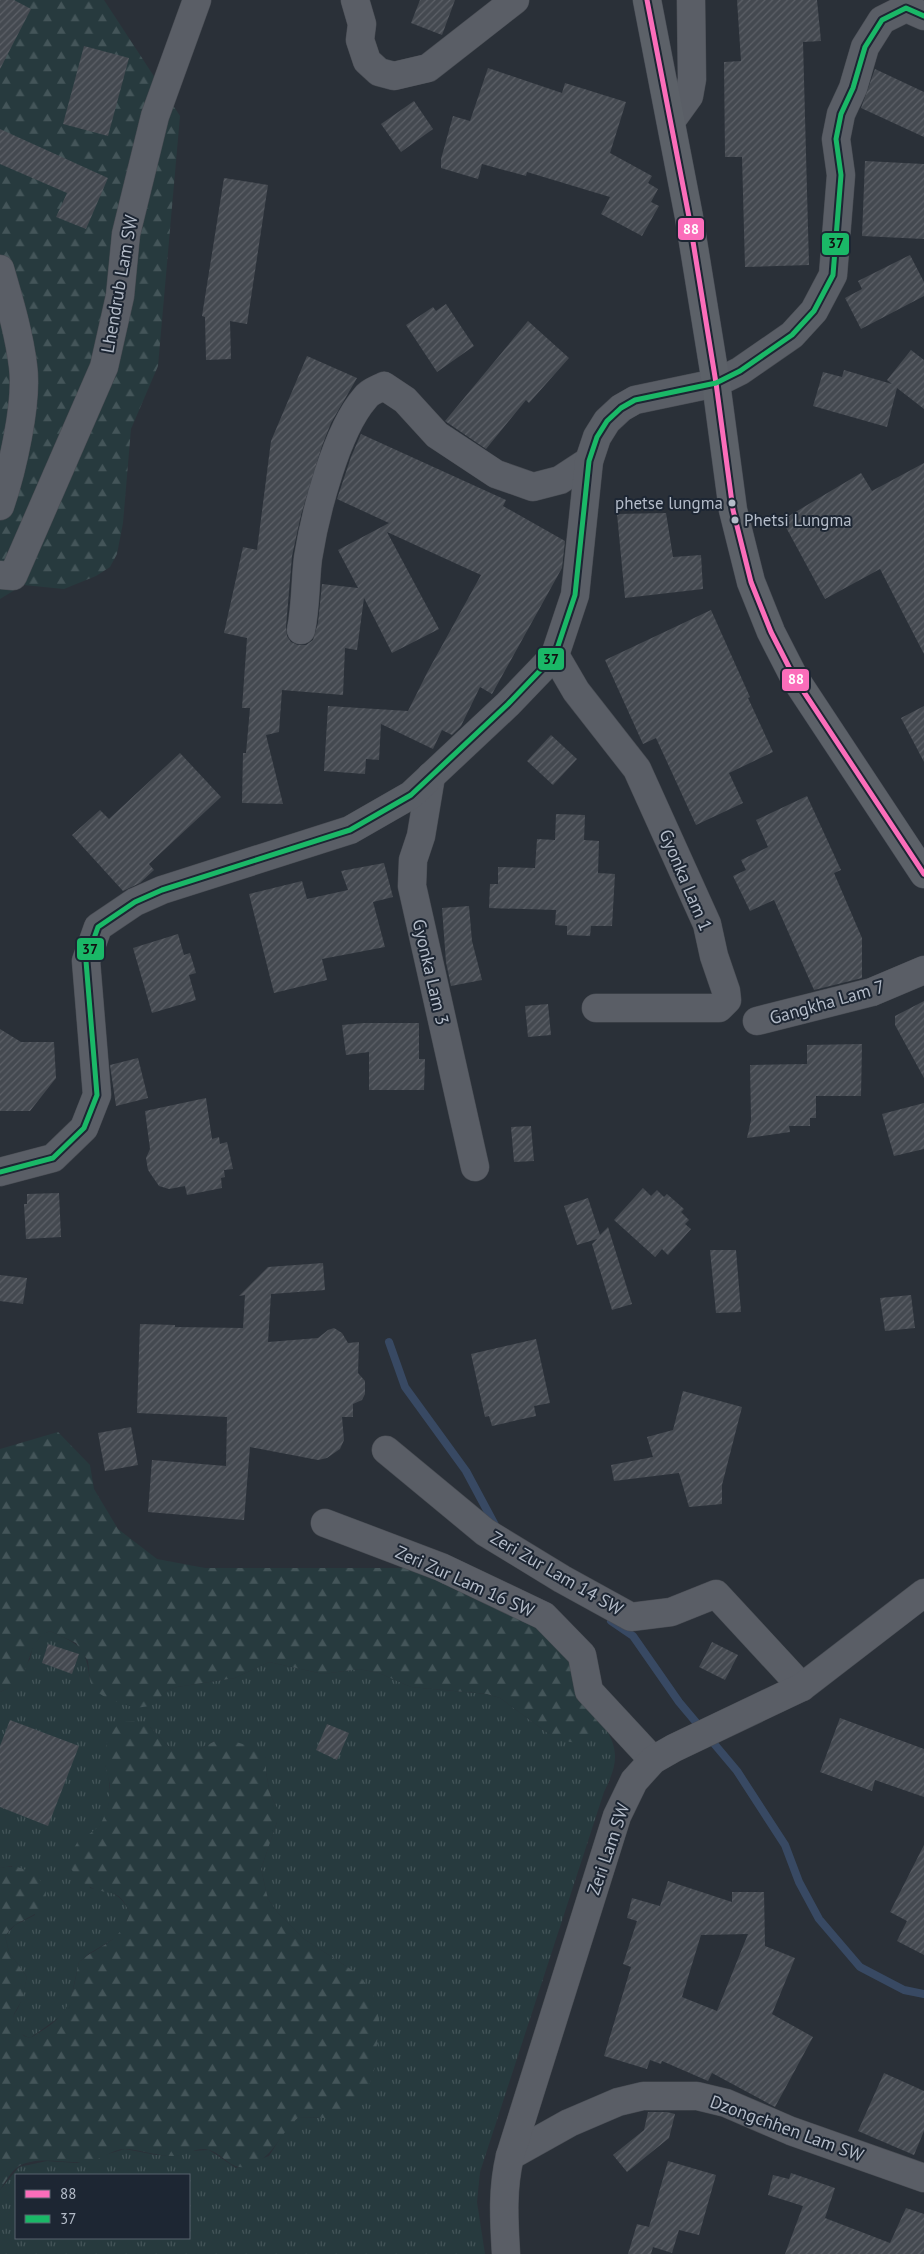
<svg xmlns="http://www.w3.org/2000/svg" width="924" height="2254" font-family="'PT Sans',sans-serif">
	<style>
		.grass { fill: url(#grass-tufts); fill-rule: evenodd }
		.forest { fill: url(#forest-firs) }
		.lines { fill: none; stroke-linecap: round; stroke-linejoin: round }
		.stream { stroke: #384963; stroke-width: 8 }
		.building { fill: url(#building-hatch); fill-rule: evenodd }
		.minor-casing { stroke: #484c53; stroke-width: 29 }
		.major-casing { stroke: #484c55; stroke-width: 29 }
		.minor { stroke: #5a5e66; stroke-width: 28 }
		.major { stroke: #5c6168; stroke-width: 28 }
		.bus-1-casing { stroke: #1d2633; stroke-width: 9 }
		.bus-2-casing { stroke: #1d2633; stroke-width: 9 }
		.bus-1 { stroke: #fb6dba; stroke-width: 5 }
		.bus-2 { stroke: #1ab867; stroke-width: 5 }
		.bus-dot { fill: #b4bcc9; stroke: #1d2633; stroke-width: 2 }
		.labels { text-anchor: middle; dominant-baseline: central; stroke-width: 4; stroke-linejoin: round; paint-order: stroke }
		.bus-label { font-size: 17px; fill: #b4bcc9; stroke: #1d2633; text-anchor: end }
		.street-label { font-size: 18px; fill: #b4bcc9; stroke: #1d2633 }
		.line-badge { stroke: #1d2633; stroke-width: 2 }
		.badge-label { font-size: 14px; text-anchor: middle; font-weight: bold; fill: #fff }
		.pale-badge-label { font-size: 14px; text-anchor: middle; font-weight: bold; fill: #111 }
	</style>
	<defs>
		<pattern id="grass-tufts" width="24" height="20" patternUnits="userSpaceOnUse" patternTransform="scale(1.25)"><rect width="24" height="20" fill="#273a3e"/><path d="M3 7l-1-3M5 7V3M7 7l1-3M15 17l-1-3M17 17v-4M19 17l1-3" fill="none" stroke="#445559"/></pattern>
		<pattern id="forest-firs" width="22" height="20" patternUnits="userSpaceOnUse" patternTransform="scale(1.25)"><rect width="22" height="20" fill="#273a3e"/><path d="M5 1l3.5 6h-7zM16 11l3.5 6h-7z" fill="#445559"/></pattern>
		<pattern id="building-hatch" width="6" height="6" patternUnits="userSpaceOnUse" patternTransform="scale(1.25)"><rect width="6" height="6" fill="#444950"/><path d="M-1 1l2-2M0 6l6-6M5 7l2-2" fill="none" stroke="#5d6168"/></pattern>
	</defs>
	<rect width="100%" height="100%" fill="#2a3038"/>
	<path class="grass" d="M50 1631C80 1645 86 1646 90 1681L156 1702 166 1691 177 1687 235 1678 269 1662 323 1674 359 1669 379 1673 411 1687 486 1694 500 1698 549 1734 599 1719C620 1747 619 1762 604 1792L480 2172 477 2202 485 2254H0V2190L19 2167 47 2161 77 2163 125 2149 156 2155 177 2156 190 2151 209 2150 236 2168 269 2156 288 2126 299 2117 324 2118 352 1970 304 1939 278 1913 268 1899 261 1869 277 1822V1808L270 1794 266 1772V1758L215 1741 196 1751H173L150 1727 105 1765C112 1784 112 1809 100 1826 95 1834 84 1838 77 1843L90 1888C111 1892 120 1892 130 1913L124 1928 115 1938 90 1953 79 1962 70 2003 61 2016 30 2038C21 2035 9 2026 14 2015 15 2012 17 2010 18 2008 23 1999 24 1987 27 1977L9 1952 5 1936 15 1925 35 1915 12 1866 0 1868V1692L12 1686 30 1659 33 1645 43 1634ZM16 2175H189V2238H16Z"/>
	<g class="forest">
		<polygon points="0,0 104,0 180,116 158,366 131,429 123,523 117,554 110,567 96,576 64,589 23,585 0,599"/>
		<path d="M58 1432 90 1465 94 1489 118 1529 157 1559 205 1568H408L455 1581 564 1643 599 1719 584 1743 570 1742 549 1734 500 1698 487 1694 411 1687 379 1673 359 1669 323 1674 269 1662 235 1678 177 1687 166 1691 156 1703 150 1706 135 1708 108 1699 94 1690 90 1681 88 1661 76 1643 50 1631C28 1640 32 1662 20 1680 16 1686 6 1689 0 1692V1449Z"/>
		<path d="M136 1721 150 1727 173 1751H196L215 1741 230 1740 252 1747 266 1758V1772L270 1794 277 1808V1822L261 1869 268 1899 278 1913 304 1939 352 1970 363 1980 373 1995 379 2019 375 2067 370 2083 357 2104 337 2116 324 2118 299 2117C280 2132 274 2158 249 2166 231 2172 224 2154 209 2150 197 2146 186 2156 175 2156 159 2157 143 2150 126 2149 113 2148 100 2161 87 2162 66 2164 39 2155 19 2166 11 2171 5 2182 0 2190V1868C14 1865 25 1867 36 1877 42 1881 45 1887 46 1893 46 1913 29 1916 15 1925 11 1927 8 1933 5 1936L9 1952 27 1977 22 2000 14 2014 13 2022 24 2036 30 2038C71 2015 70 2004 79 1962 102 1943 119 1944 130 1913 118 1886 111 1897 90 1887 82 1884 76 1874 70 1868V1855L77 1843 100 1826 108 1807 110 1785 103 1757 110 1732 121 1722Z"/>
	</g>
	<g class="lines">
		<g class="stream">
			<polyline points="389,1342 405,1387 466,1471 496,1527"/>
			<polyline points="611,1621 633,1636 679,1702 737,1771 785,1845 799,1882 819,1919 860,1967 904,1990 924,1994"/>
		</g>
	</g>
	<g class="building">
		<polygon points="0,0 14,0 31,9 0,69"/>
		<polygon points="420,0 455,0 442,35 411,23"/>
		<polygon points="737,0 817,0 821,41 803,42 809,265 745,267 742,157 725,157 724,62 741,61"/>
		<polygon points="84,46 129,58 108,136 63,124"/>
		<polygon points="488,68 562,93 565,83 626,102 610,153 652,176 648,183 658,189 651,202 659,206 642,236 601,214 610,197 527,172 526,176 482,164 478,179 441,168 441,159 453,116 470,121"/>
		<polygon points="875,69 924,92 924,137 861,108"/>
		<polygon points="414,101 433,129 401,152 381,124"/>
		<polygon points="0,129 108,178 86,229 56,217 67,193 0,164"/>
		<polygon points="865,161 924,164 924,239 862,236"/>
		<polygon points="224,178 268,185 247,324 230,321 231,359 206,360 205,317 202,316"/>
		<polygon points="910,255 924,282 924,296 861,329 845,298 862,289 858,281"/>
		<polygon points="446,304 474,346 437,372 406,325 433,307 436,311"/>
		<polygon points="528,321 569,358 529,403 526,400 486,449 445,421"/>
		<polygon points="911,350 924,360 924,409 897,388 887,427 813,406 823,372 842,377 844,370 892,384 887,380"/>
		<polygon points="307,356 357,378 331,423 322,446 301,515 292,556 286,627 287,636 291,642 298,645 306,645 313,640 318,623 322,584 358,588 338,550 389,523 337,499 351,457 361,434 506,500 503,506 565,541 562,568 492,694 480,687 461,726 452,735 442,730 433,749 381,724 379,760 366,759 365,774 324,771 328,706 408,711 428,671 481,575 387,532 439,629 392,653 364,598 357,650 345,648 343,695 282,690 279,732 266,735 283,804 242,803 243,753 246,753 250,708 242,708 247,638 224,633 243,547 257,550 271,441"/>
		<polygon points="924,463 924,654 880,569 825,599 782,520 861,473 872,491"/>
		<polygon points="666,513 673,557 701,555 703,589 625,598 617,514"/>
		<polygon points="711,610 750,697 748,698 773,752 729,773 743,803 696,825 656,738 643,744 605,660"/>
		<polygon points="924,706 924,762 901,718"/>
		<polygon points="551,735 577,759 553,785 527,761"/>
		<polygon points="180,753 221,797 149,864 154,870 140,883 123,891 72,835 100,810 109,819"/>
		<polygon points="807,796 841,870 834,873 862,938 862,978 814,990 774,900 750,911 733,876 746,870 741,860 768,847 756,820"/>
		<polygon points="556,814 585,815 584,840 599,841 598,873 615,874 612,926 591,926 590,936 567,935 567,926 555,925 556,910 489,908 490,884 498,884 498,867 535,868 537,839 555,840"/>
		<polygon points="384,863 393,897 373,902 385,947 322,959 327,980 274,993 249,894 302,881 307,899 348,890 341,871"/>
		<polygon points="469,906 472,941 482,980 451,986 446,962 442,908"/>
		<polygon points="178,934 184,955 190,953 196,973 189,975 196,1000 152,1013 133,948"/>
		<polygon points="924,1001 924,1078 895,1025 895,1016"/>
		<polygon points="548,1004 551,1035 528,1037 525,1006"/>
		<polygon points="364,1023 419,1023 419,1059 425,1059 424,1090 369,1090 369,1052 346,1055 342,1025"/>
		<polygon points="0,1029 21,1042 54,1042 56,1078 30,1111 0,1111"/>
		<polygon points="862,1044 861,1096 816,1096 816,1118 810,1118 810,1126 789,1126 790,1132 747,1138 751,1120 750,1065 807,1064 807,1045"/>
		<polygon points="138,1058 148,1098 116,1106 110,1065"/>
		<polygon points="206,1098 212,1139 219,1137 220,1144 227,1142 233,1169 224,1170 225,1177 221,1178 222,1188 187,1195 185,1186 169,1189 159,1186 148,1170 146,1158 150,1149 145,1111"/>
		<polygon points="924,1103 924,1149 894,1156 882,1114"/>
		<polygon points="531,1126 534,1161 514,1162 511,1127"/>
		<polygon points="643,1188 651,1196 657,1190 664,1197 667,1194 684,1209 681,1212 689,1220 685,1224 691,1229 668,1255 662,1249 655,1257 614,1220"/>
		<polygon points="59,1193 61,1237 26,1239 24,1204 27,1204 27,1194"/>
		<polygon points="588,1198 600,1235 608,1227 632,1304 612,1310 592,1244 597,1239 577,1245 564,1206"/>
		<polygon points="710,1250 736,1250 741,1312 716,1313"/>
		<polygon points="323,1263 325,1290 271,1294 268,1342 318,1338 328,1330 334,1328 342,1333 348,1343 359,1342 358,1373 365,1381 365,1394 362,1400 353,1404 353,1417 342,1417 344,1440 340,1449 327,1458 318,1460 250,1447 244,1520 148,1512 152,1460 226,1466 227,1417 137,1413 140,1324 175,1325 175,1327 243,1328 245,1295 239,1296 268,1267"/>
		<polygon points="0,1275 27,1278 23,1304 0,1301"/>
		<polygon points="911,1295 915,1328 885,1331 880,1298"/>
		<polygon points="536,1339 550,1403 534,1406 536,1416 492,1426 489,1416 485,1417 471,1354"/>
		<polygon points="683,1391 742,1407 722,1485 722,1504 689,1507 679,1473 614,1481 611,1465 653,1457 647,1437 673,1430"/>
		<polygon points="131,1427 138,1465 105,1471 98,1433"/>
		<polygon points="712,1642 738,1655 725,1680 699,1667"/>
		<polygon points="48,1644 79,1654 72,1674 42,1663"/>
		<polygon points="840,1718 924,1749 924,1797 875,1780 872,1791 820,1772"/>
		<polygon points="10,1720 79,1746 48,1826 0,1807 0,1746"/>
		<polygon points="327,1724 349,1733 337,1760 316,1750"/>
		<polygon points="924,1845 924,1955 897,1941 907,1921 890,1912"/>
		<path d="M668 1881 732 1902V1892H764L765 1946 795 1958 772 2014 813 2037 775 2107 712 2073 708 2081 662 2061 661 2064 650 2060 647 2069 604 2056 631 1967 623 1964 637 1921 627 1918 632 1898 660 1906ZM748 1934 717 2011 682 1997 701 1935Z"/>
		<polygon points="884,2073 924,2091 924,2131 914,2155 858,2131"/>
		<polygon points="648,2112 667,2112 675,2114 669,2138 627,2172 613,2155 644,2130"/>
		<polygon points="668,2161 716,2175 699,2235 679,2230 672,2253 653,2247 651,2254 628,2254 637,2224 649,2227"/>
		<polygon points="791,2173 835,2188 825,2218 890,2243 906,2208 924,2214 924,2254 785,2254 803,2206 768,2195 773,2175 789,2179"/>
	</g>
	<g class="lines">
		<defs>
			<g id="minor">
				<polyline points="355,0 362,24 360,40 367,61 379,72 394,76 428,68 515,0"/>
				<polyline points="671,121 689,96 692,79 691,0"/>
				<path d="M0 269C9 300 19 333 23 366 28 402 12 471 0 506"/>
				<polyline points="0,575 13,576 104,367 120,296 126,234 155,116 197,0"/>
				<path d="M301 630C306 606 305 582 308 558 315 514 336 431 365 398 369 392 378 389 384 386L405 400 437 435 496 474 533 487 560 480 589 461"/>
				<polyline points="555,655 576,691 637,769 707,924 714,956 726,991 727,1000 719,1008 596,1008"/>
				<polyline points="431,776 421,836 413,860 412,886 475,1167"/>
				<polyline points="757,1021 872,992 924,970"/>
				<polyline points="0,1172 53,1158 84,1128 97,1095 86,961 98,927 135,902 162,890 350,830 411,795 508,704 555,655 575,595 589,461 597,437 607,421 621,408 635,400 716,383 740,371 792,335 814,311 833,275 841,175 836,139 841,114 853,88 865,47 882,20 906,8 924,16"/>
				<polyline points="386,1450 485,1532 562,1579 631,1617 671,1612 716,1594 802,1687"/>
				<polyline points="325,1523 441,1567 544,1616 582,1655 589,1691 653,1760"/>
				<polyline points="510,2156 569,2123 618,2102 643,2096 697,2096 726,2103 791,2131 924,2178"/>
				<path d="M506 2254C504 2220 502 2189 510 2156L617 1816 634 1781 653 1760 674 1748 802 1687 924 1593"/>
			</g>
			<polyline id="major" points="647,0 689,217 716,383 733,510 751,582 771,632 794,677 924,874"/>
		</defs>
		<use href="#minor" class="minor-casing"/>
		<use href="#major" class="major-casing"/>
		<use href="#minor" class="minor"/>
		<use href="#major" class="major"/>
		<defs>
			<polyline id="bus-1" points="647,0 689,217 716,383 733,510 751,582 771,632 794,677 924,874"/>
			<polyline id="bus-2" points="0,1172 53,1158 84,1128 97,1095 86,961 98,927 135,902 162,890 350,830 411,795 508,704 555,655 575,595 589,461 597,437 607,421 621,408 635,400 716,383 740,371 792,335 814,311 833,275 841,175 836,139 841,114 853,88 865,47 882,20 906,8 924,16"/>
		</defs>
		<use href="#bus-1" class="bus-1-casing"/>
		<use href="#bus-2" class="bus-2-casing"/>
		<use href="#bus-1" class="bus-1"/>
		<use href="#bus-2" class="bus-2"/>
	</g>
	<g class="bus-dot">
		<circle cx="732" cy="503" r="4.5"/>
		<circle cx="735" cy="520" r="4.5"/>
	</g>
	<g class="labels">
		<g class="bus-label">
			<text x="723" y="503">phetse lungma</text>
			<text x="744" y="520" text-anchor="start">Phetsi Lungma</text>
		</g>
		<g class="street-label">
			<text transform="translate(119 284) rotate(-80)">Lhendrub Lam SW</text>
			<text transform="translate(686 880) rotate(67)">Gyonka Lam 1</text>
			<text transform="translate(431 972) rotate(77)">Gyonka Lam 3</text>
			<text transform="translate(827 1002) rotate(-16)">Gangkha Lam 7</text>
			<text transform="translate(557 1573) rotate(30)">Zeri Zur Lam 14 SW</text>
			<text transform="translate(465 1581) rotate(24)">Zeri Zur Lam 16 SW</text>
			<text transform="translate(608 1849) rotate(-71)">Zeri Lam SW</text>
			<text transform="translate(787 2128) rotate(20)">Dzongchhen Lam SW</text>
		</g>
	</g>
	<g class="line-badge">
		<rect x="677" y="217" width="28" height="24" rx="5" fill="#fb6dba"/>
		<rect x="821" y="232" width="29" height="24" rx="5" fill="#1ab867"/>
		<rect x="537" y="647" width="28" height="24" rx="5" fill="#1ab867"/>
		<rect x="781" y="668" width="29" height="24" rx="5" fill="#fb6dba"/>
		<rect x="76" y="937" width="29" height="24" rx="5" fill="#1ab867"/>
	</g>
	<g class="badge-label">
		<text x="691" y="234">88</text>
		<text x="796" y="684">88</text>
	</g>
	<g class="pale-badge-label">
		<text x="836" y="248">37</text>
		<text x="551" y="664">37</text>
		<text x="90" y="954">37</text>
	</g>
	<rect x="15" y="2174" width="175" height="65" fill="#1d2633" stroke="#59626f"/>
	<rect x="25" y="2190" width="25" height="8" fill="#fb6dba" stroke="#59626f"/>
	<text x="60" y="2199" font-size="15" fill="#b4bcc9">88</text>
	<rect x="25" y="2215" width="25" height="8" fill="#1ab867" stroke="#59626f"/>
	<text x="60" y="2224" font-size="15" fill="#b4bcc9">37</text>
</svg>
